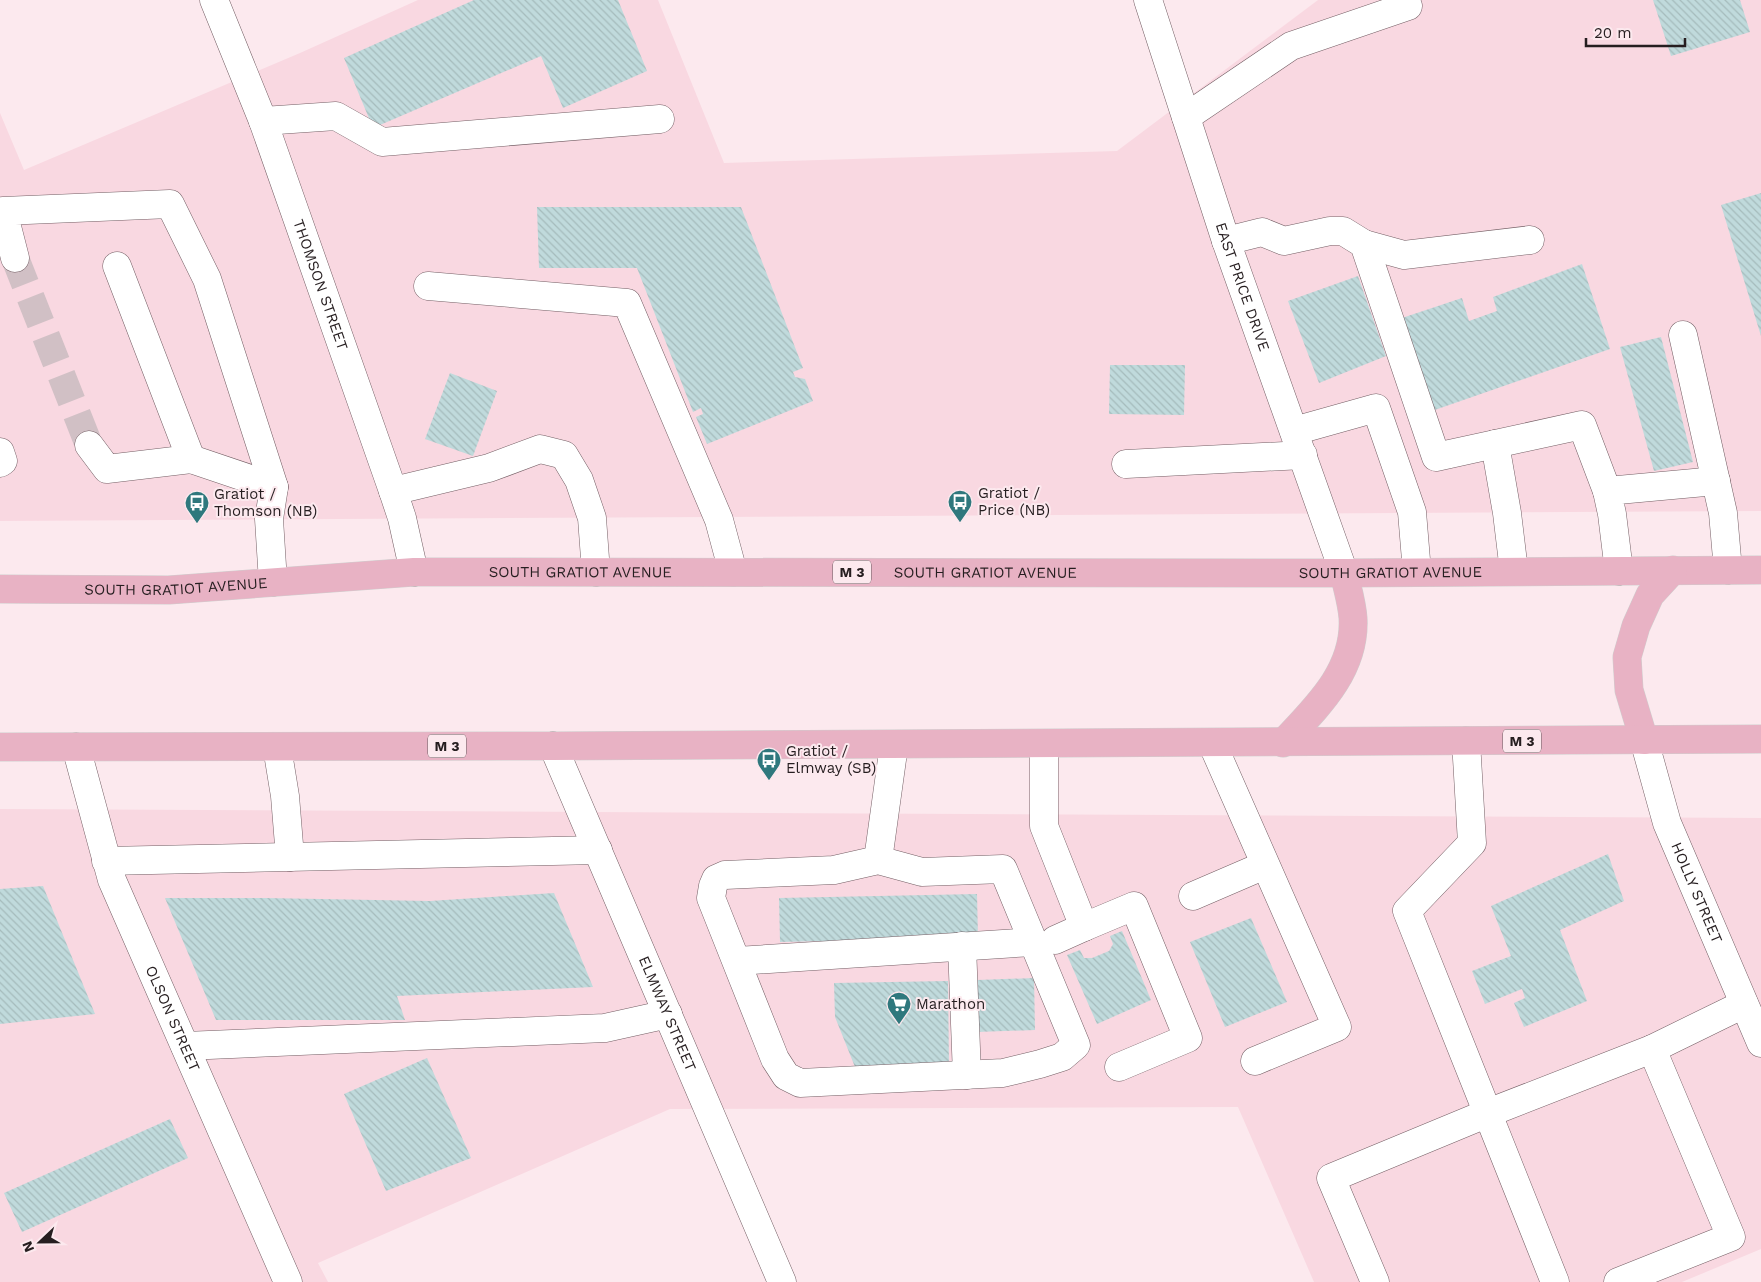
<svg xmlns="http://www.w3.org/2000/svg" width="1761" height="1282" font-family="'Work Sans',sans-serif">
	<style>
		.built { fill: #f9d8e1 }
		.building { fill: url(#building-back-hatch) }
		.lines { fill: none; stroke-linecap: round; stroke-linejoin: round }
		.minor-tunnel { stroke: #d1c0c5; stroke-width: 28; stroke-dasharray: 28 14; stroke-linecap: butt }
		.minor-casing { stroke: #745f65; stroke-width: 29 }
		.major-casing { stroke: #cfcece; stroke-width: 29 }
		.minor { stroke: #fff; stroke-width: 28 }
		.major { stroke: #e8b2c4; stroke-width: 28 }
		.labels { text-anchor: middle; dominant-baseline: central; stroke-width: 4; stroke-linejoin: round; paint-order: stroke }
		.shield { fill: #fce9ee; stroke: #665b5e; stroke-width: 1 }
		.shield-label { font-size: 14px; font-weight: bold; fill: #261e20 }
		.street-label { font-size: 15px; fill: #261e20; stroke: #fce9ee }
		.poi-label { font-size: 15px; fill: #261e20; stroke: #fce9ee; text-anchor: start }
	</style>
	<defs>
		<pattern id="building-back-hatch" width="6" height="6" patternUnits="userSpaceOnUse" patternTransform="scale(1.25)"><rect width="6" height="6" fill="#c0dadc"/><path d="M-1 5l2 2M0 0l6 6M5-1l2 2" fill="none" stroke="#a5bbbc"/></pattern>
	</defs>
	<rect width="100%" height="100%" fill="#fce9ee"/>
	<g class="built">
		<polygon points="418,0 658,0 724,163 1117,151 1318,0 1761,0 1761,511 0,521 0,113 24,170 300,53"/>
		<polygon points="0,809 1761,818 1761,1249 1682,1282 1314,1282 1238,1107 670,1109 318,1263 328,1282 0,1282"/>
	</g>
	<g class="building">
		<polygon points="474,0 618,0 647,71 563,108 541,56 373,128 344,58"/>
		<polygon points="1653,0 1740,0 1750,32 1671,56"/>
		<polygon points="1761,193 1761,336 1721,205"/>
		<polygon points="537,207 741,207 803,368 793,372 795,377 805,379 813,401 707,444 696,417 703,414 701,408 693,412 637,268 539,268"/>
		<polygon points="1582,264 1610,349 1429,412 1399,319 1462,298 1469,321 1497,311 1493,297"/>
		<polygon points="1358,276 1386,356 1319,383 1288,301"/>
		<polygon points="1661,337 1693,462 1654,471 1620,347"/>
		<polygon points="1110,365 1185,365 1184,415 1109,414"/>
		<polygon points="450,373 497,391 473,456 425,439"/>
		<polygon points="1608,854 1624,901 1560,930 1587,1001 1524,1027 1514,1003 1525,998 1522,989 1485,1004 1472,971 1511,956 1491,906"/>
		<polygon points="43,886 95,1014 0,1024 0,889"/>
		<polygon points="554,893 593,987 397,996 405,1020 216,1020 165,898 265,898 430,901"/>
		<polygon points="977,894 978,938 780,942 779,898"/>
		<polygon points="1251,918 1287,1002 1225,1027 1190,942"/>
		<polygon points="1122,931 1151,1000 1097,1024 1067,955 1080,950 1084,958 1092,958 1109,951 1113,944 1110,936"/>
		<polygon points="1034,978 1035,1030 977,1032 977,980"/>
		<polygon points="948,981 949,1066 855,1067 835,1017 834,983"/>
		<polygon points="427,1058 471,1158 386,1191 344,1094"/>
		<polygon points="170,1119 188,1158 22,1232 4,1193"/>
	</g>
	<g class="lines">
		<polyline class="minor-tunnel" points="15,258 89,445"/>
		<defs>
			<g id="minor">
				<path id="s1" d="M214 0 263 121 393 491 402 518 414 572"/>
				<path id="s2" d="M1148 0 1226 241 1344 573"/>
				<polyline points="1186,117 1291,46 1408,6"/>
				<polyline points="263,121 336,116 382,142 660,119"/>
				<polyline points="1226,241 1262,232 1284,241 1330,231 1343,231 1364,244 1436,457 1582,425 1607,491"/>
				<polyline points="1364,244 1404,255 1530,240"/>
				<polyline points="15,258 3,211 170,204 207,279 274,487 269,519 273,582"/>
				<polyline points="428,286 627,303 719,520 733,572"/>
				<polyline points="1683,335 1723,513 1728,570"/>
				<polyline points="1294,431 1376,408 1412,512 1417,572"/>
				<polyline points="1495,444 1507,513 1514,571"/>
				<polyline points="89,445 107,469 191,459 117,266"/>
				<polyline points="0,452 3,461 0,463"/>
				<polyline points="191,459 274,487"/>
				<polyline points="1126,464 1303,455"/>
				<polyline points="393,491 489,468 540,449 564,455 579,480 592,518 596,572"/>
				<polyline points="1619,571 1612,514 1607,491 1716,481"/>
				<path id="s3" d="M1644 740 1667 823 1761 1043"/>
				<polyline points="1466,741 1472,843 1407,911 1555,1282"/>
				<polyline points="1212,743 1337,1027 1255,1061"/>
				<polyline points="1044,744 1044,826 1084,927 1134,906 1188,1038 1119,1067"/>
				<path id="s4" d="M553 746 782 1282"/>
				<path id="s5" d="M76 747 112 880 288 1282"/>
				<polyline points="277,747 285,796 290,857"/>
				<polyline points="878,860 834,870 725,875 716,879 713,886 711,898 775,1059 786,1076 800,1083 1003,1073 1040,1064 1062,1057 1076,1045 1003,869 922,872 878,860 894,745"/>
				<polyline points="106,861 598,850"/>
				<polyline points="1193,896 1265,865"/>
				<polyline points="1055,940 1084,927"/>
				<polyline points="962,946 967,1075"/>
				<polyline points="737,961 1033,942"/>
				<polyline points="185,1046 605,1028 668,1014"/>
				<polyline points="1375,1282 1331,1178 1488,1113 1652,1049"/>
				<polyline points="1618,1282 1731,1237 1652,1049 1744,1004"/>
			</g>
			<g id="major">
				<path id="s6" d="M0 589 169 590 414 572 1344 573 1761 570"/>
				<polyline points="1644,740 1629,690 1627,657 1636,626 1650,595 1673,570"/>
				<path d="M1283 743C1316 708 1356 671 1353 618 1352 603 1347 587 1344 573"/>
				<polyline points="0,747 553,746 1761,739"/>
			</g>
		</defs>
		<use href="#minor" class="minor-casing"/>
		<use href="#major" class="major-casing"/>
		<use href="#minor" class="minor"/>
		<use href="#major" class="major"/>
	</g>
	<defs>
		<symbol id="bus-pin" viewBox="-11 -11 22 30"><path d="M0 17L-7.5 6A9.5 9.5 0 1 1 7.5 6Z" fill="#2f787d" stroke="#fce9ee"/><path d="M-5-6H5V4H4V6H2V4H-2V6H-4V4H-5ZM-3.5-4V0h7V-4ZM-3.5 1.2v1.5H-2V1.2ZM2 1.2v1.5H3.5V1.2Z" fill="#fff"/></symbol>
		<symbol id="supermarket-pin" viewBox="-11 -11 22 30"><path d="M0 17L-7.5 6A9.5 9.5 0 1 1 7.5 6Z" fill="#2f787d" stroke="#fce9ee"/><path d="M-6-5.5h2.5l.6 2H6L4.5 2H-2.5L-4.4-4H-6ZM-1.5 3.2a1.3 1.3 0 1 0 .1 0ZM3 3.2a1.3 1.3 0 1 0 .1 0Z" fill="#fff"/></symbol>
	</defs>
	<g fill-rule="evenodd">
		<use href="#bus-pin" x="946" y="488" width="28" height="38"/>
		<use href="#bus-pin" x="183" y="489" width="28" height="38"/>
		<use href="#bus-pin" x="755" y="746" width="28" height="38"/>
		<use href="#supermarket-pin" x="885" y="990" width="28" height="38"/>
	</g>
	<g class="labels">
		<g class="shield">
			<rect x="833" y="560.5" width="38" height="23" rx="4"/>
			<rect x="1503" y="729.5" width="38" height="23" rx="4"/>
			<rect x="428" y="734.5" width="38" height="23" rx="4"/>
		</g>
		<g class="shield-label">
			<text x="852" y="572">M 3</text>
			<text x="1522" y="741">M 3</text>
			<text x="447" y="746">M 3</text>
		</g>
		<g class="street-label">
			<text stroke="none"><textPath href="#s1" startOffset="304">THOMSON STREET</textPath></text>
			<text stroke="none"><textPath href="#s2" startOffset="302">EAST PRICE DRIVE</textPath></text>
			<text stroke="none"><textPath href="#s6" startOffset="581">SOUTH GRATIOT AVENUE</textPath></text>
			<text stroke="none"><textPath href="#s6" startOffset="986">SOUTH GRATIOT AVENUE</textPath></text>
			<text stroke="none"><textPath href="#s6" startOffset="1391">SOUTH GRATIOT AVENUE</textPath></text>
			<text stroke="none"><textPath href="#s6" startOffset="176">SOUTH GRATIOT AVENUE</textPath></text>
			<text stroke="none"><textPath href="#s3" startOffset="162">HOLLY STREET</textPath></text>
			<text stroke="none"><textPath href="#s4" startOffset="291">ELMWAY STREET</textPath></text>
			<text stroke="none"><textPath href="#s5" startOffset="289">OLSON STREET</textPath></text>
		</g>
		<g class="poi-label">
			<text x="978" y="493">Gratiot /<tspan x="978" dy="17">Price (NB)</tspan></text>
			<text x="214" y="494">Gratiot /<tspan x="214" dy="17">Thomson (NB)</tspan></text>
			<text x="786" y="751">Gratiot /<tspan x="786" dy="17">Elmway (SB)</tspan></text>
			<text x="916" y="1004">Marathon</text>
		</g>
	</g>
	<g transform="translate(40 1242) rotate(248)" stroke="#fce9ee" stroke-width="4" paint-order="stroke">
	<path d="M0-4L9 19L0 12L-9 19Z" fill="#261e20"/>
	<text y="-8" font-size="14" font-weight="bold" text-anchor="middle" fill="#261e20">N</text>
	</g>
	<path d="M1586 38v8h99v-8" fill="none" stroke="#261e20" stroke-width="2.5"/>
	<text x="1594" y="38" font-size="15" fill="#261e20" stroke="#fce9ee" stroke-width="4" paint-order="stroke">20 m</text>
</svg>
